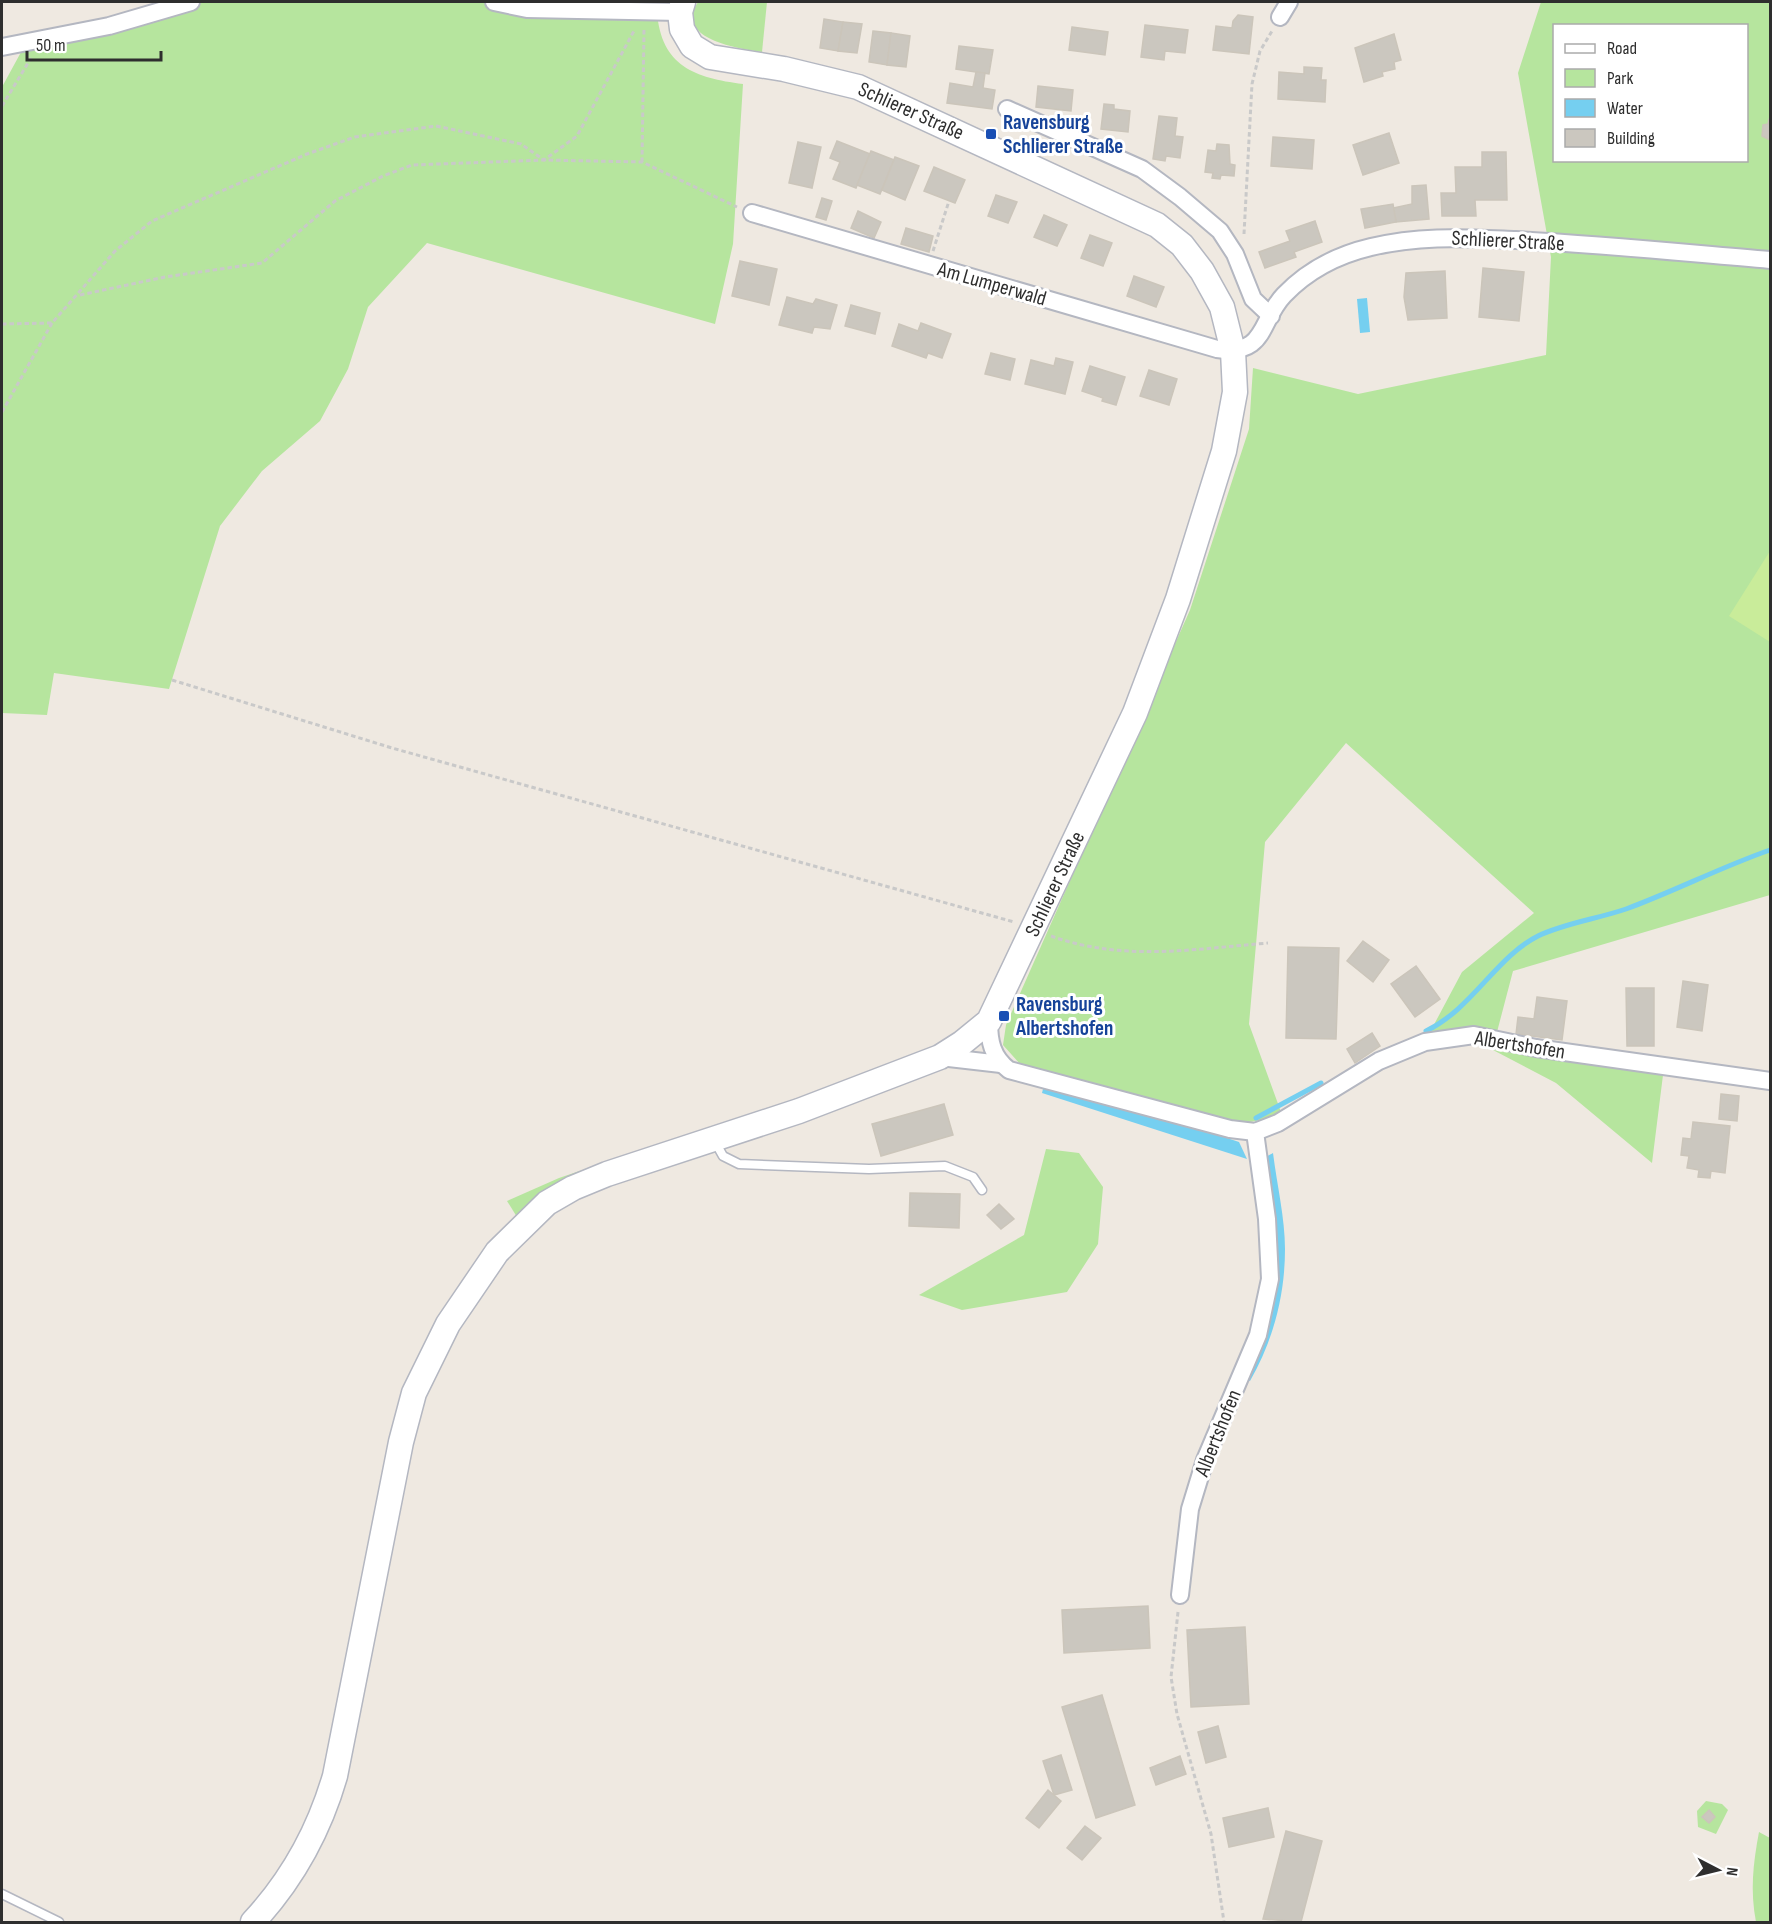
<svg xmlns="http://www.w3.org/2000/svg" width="1772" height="1924" font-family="'Sofia Sans Condensed',sans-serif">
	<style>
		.green { fill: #b6e59e; fill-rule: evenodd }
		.pitch { fill: #c9ec9a }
		.water { fill: #75cff0 }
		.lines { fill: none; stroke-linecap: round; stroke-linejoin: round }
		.stream { stroke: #75cff0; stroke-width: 5 }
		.building { fill: #cbc7bf; stroke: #cbc5ba; stroke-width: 1.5 }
		.service-casing { stroke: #b4b7c1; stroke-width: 11 }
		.minor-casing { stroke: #b4b7c1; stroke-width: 20 }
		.secondary-casing { stroke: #b4b7c1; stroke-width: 27 }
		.path { stroke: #c9c9c9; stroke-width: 3; stroke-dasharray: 4.5 3; stroke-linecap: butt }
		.service { stroke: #fff; stroke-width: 8 }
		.minor { stroke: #fff; stroke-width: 16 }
		.secondary { stroke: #fff; stroke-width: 24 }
		.transit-dot { fill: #1a4fb4; stroke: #fff; stroke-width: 2 }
		.labels { text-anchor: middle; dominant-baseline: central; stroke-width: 6; stroke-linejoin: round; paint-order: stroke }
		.street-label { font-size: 21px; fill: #2e2e2e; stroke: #fff }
		.transit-label { font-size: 21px; font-weight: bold; fill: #164399; stroke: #fff; text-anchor: start }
	</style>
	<rect width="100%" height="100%" fill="#efe9e1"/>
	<g class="green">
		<path d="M191 2H494L657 12C661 66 695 78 743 84L733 244 715 324 427 243 368 307 348 369 320 421 262 471 220 526 169 689 54 673 47 715 2 713V87L26 43Z"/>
		<path d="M698 2H767L762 52C739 49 673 39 698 2Z"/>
		<path d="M1541 2H1770V895L1513 971 1497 1032 1459 1028 1429 1034 1462 972 1534 913 1346 743 1265 842 1249 1024 1281 1112 1267 1119 1238 1124 1021 1065 1003 1045 1006 1025 1190 610 1249 429 1253 368 1358 394 1546 355 1551 257 1518 73ZM1554 26H1746V160H1554Z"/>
		<polygon points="1493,1050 1663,1075 1652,1163 1556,1083"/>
		<polygon points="1046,1149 1079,1153 1103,1187 1098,1244 1067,1292 962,1310 919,1295 1024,1235"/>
		<polygon points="618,1158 517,1217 507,1201 559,1178"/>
		<polygon points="1706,1801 1722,1804 1728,1810 1716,1834 1698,1827 1697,1811"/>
		<path d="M1759 1832 1770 1838V1922H1756C1750 1891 1753 1864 1759 1832Z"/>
	</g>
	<polygon class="pitch" points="1770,551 1770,642 1729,616"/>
	<g class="water">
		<polygon points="1367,298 1370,332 1360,333 1357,299"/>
		<polygon points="1044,1085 1218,1135 1239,1142 1247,1159 1042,1093"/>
		<path d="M1273 1153C1277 1185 1285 1218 1285 1249 1285 1296 1273 1341 1250 1381L1246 1379 1268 1321 1264 1158Z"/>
	</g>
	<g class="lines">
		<g class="stream">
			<path d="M1426 1031C1472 1009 1496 957 1538 936 1565 923 1597 919 1626 909 1675 891 1721 867 1770 850"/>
			<polyline points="1256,1118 1321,1083"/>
		</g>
	</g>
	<g class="building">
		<polygon points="1238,15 1253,17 1249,54 1213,50 1216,26 1232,28 1233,21"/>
		<polygon points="824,19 843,22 838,51 820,48"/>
		<polygon points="843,22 862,24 857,53 838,51"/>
		<polygon points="1145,25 1188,30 1185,53 1165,51 1164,60 1141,57"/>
		<polygon points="1072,27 1108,32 1105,55 1069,50"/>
		<polygon points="873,31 891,33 887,65 869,62"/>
		<polygon points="891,33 910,36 906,67 887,65"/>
		<polygon points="1394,34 1401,60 1394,62 1395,69 1382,72 1383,76 1364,82 1355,48"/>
		<polygon points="959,46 993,50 989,74 956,69"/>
		<polygon points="1304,67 1322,68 1321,80 1326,80 1325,102 1278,99 1279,72 1304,74"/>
		<polygon points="976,72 985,73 983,88 995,90 992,109 947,103 950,83 973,87"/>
		<polygon points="1038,86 1073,90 1071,111 1036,107"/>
		<polygon points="1104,104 1114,105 1114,109 1130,111 1128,132 1101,129"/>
		<polygon points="1159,116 1177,118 1175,136 1183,137 1180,158 1166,156 1165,161 1153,159"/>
		<polygon points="1769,119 1770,119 1770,140 1762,136 1763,125 1768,124"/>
		<polygon points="1389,133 1399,163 1363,175 1353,145"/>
		<polygon points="1273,137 1314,140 1312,169 1271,166"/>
		<polygon points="837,141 870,154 856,188 833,179 840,162 830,158"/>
		<polygon points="798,142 821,147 812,188 789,183"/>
		<polygon points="1217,144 1229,145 1230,164 1235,165 1234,176 1221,175 1220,179 1212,178 1213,173 1205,172 1208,150 1216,151"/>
		<polygon points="871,151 894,160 880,194 857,185"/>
		<polygon points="1482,152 1506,152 1507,200 1475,200 1476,216 1442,216 1441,193 1456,193 1455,167 1482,167"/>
		<polygon points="895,157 919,166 905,200 882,190"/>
		<polygon points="934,167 965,180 955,203 924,191"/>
		<polygon points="1426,185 1429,219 1396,222 1393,208 1412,204 1412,186"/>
		<polygon points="996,195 1017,202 1008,223 988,216"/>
		<polygon points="822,198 832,201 826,220 816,217"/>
		<polygon points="1393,204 1396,222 1365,228 1361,209"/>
		<polygon points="858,211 881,222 874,238 851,228"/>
		<polygon points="1044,215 1067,225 1057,246 1034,237"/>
		<polygon points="1315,221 1322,242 1294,252 1296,257 1265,268 1259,252 1290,241 1286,231"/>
		<polygon points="906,228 933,236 929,252 901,244"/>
		<polygon points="1090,235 1112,243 1103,266 1081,258"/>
		<polygon points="740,261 777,269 769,305 732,296"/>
		<polygon points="1483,268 1524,272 1519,321 1479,317"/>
		<polygon points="1445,271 1447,318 1408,320 1404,297 1406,273"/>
		<polygon points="1134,276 1164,287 1156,307 1127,296"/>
		<polygon points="787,297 813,304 816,299 837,305 830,329 814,327 812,333 779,325"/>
		<polygon points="851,305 880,313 875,334 845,326"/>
		<polygon points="921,323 951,334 942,358 928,353 926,358 892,346 899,324 918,331"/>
		<polygon points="991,353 1015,359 1010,380 985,374"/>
		<polygon points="1056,358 1073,362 1065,394 1025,384 1031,360 1054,366"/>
		<polygon points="1090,366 1125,377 1116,405 1102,401 1103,398 1082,391"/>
		<polygon points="1149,370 1177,379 1169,405 1140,396"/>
		<polygon points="1363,941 1389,960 1373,982 1347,961"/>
		<polygon points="1288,947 1339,948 1336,1039 1286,1038"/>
		<polygon points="1416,966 1440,999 1415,1017 1391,984"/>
		<polygon points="1683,981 1708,985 1702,1031 1677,1027"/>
		<polygon points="1626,988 1654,988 1654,1046 1627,1046"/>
		<polygon points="1537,997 1567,1001 1562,1040 1516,1034 1518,1017 1534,1019"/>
		<polygon points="1372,1033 1380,1046 1355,1063 1347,1049"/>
		<polygon points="1721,1094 1739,1096 1737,1121 1719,1119"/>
		<polygon points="944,1104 953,1135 881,1156 872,1124"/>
		<polygon points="1693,1122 1730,1126 1725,1173 1711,1171 1710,1178 1698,1177 1699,1170 1687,1168 1689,1156 1681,1155 1683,1138 1691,1139"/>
		<polygon points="910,1193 960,1194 959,1228 909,1226"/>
		<polygon points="999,1204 1014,1219 1001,1229 987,1215"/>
		<polygon points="1148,1606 1150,1648 1064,1653 1062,1610"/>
		<polygon points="1245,1627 1249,1704 1191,1707 1187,1630"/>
		<polygon points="1102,1695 1135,1805 1096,1818 1062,1707"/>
		<polygon points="1218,1726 1226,1757 1206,1763 1198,1732"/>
		<polygon points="1061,1755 1072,1790 1054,1795 1043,1761"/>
		<polygon points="1180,1756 1186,1774 1156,1785 1150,1768"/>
		<polygon points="1048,1790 1061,1801 1039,1828 1026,1818"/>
		<polygon points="1268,1808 1274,1837 1229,1847 1223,1818"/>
		<polygon points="1709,1810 1715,1817 1709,1823 1702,1817"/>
		<polygon points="1085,1826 1101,1838 1082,1860 1067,1848"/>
		<polygon points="1286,1831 1322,1841 1301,1922 1263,1919"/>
	</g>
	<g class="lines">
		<defs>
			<g id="service">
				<polyline points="714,1140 723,1156 739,1164 869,1169 945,1166 973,1177 982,1190"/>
				<polyline points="2,1894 59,1922"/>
			</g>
			<g id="minor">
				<polyline points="494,2 527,9 680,12"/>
				<polyline points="1280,17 1289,2"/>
				<polyline points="2,47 109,26 191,2"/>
				<polyline points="1007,109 1142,169 1180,197 1220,231 1235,254 1253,299 1271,316"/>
				<path d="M752 213 1217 349C1267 356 1259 321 1284 295 1308 270 1337 255 1371 247 1421 235 1464 238 1516 240 1601 244 1686 253 1770 260"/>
				<path d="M989 1021C989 1041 992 1057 1009 1070L1230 1129 1255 1132 1278 1123 1379 1061 1425 1042 1474 1035 1536 1048 1770 1081"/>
				<polyline points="940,1057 1001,1064"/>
				<polyline points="1180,1595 1190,1509 1205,1460 1258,1335 1270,1279 1267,1219 1255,1132"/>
			</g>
			<path id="secondary" d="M253 1922C292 1880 319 1831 335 1776L401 1442 414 1393 448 1324 497 1252 547 1203 573 1188 607 1174 799 1111 940 1057 962 1043 989 1021 1135 713 1178 599 1224 451 1235 392 1233 351 1222 307 1202 271 1182 245 1157 225 858 87 784 69 710 57 692 46 682 29 680 12 683 2"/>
		</defs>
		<use href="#service" class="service-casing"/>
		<use href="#minor" class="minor-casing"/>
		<use href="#secondary" class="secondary-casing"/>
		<g class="path">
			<polyline points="2,106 31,58"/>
			<polyline points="642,162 644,29"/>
			<polyline points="1244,234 1252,84 1260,51 1272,31"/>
			<polyline points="933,251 949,201"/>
			<polyline points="80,295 165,277 262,263 335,201 383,176 412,165 544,160 642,162 737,207"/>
			<polyline points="2,324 52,323 115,251 152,221 307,154 355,137 436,126 521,144 544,160 577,136 635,29"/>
			<polyline points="2,412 52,323"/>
			<polyline points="172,680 392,748 1014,922"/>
			<path d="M1051 936C1123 962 1194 949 1268 943"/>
			<polyline points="1178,1612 1171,1677 1177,1714 1211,1834 1224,1922"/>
		</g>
		<use href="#service" class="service"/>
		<use href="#minor" class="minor"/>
		<use href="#secondary" class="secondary"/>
	</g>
	<g class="transit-dot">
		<rect x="985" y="128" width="12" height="12" rx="3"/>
		<rect x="998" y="1010" width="12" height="12" rx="3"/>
	</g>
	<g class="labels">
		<g class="street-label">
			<text transform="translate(911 111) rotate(24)">Schlierer Straße</text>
			<text transform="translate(1508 241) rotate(3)">Schlierer Straße</text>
			<text transform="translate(992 284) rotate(16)">Am Lumperwald</text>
			<text transform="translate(1055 884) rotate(-65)">Schlierer Straße</text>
			<text transform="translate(1520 1045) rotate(9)">Albertshofen</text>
			<text transform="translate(1218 1433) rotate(-68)">Albertshofen</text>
		</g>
		<g class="transit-label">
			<text x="1003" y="122">Ravensburg<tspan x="1003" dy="24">Schlierer Straße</tspan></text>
			<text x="1016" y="1004">Ravensburg<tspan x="1016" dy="24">Albertshofen</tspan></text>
		</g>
	</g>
	<rect width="1772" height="1924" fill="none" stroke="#2e2e2e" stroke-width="6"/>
	<rect x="1553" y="24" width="195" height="138" fill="#ffffff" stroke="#ababab" stroke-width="1.5"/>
	<rect x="1565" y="44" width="30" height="9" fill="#ffffff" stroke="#ababab" stroke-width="1.5"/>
	<text x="1607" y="54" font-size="18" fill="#2e2e2e">Road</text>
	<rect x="1565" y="69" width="30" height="18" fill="#b6e59e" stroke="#ababab" stroke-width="1.5"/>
	<text x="1607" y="84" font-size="18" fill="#2e2e2e">Park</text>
	<rect x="1565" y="99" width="30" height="18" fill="#75cff0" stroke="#ababab" stroke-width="1.5"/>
	<text x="1607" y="114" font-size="18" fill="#2e2e2e">Water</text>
	<rect x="1565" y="129" width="30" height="18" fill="#cbc7bf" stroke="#ababab" stroke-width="1.5"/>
	<text x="1607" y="144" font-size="18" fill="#2e2e2e">Building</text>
	<g transform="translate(1718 1870) rotate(97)" stroke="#ffffff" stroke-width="4.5" paint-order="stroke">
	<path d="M0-4.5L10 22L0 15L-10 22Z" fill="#2e2e2e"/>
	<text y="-9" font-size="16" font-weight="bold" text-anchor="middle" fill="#2e2e2e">N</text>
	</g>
	<path d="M27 51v9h134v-9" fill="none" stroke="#2e2e2e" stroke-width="3"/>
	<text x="36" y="51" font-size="18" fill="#2e2e2e" stroke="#ffffff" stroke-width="4.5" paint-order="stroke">50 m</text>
</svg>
